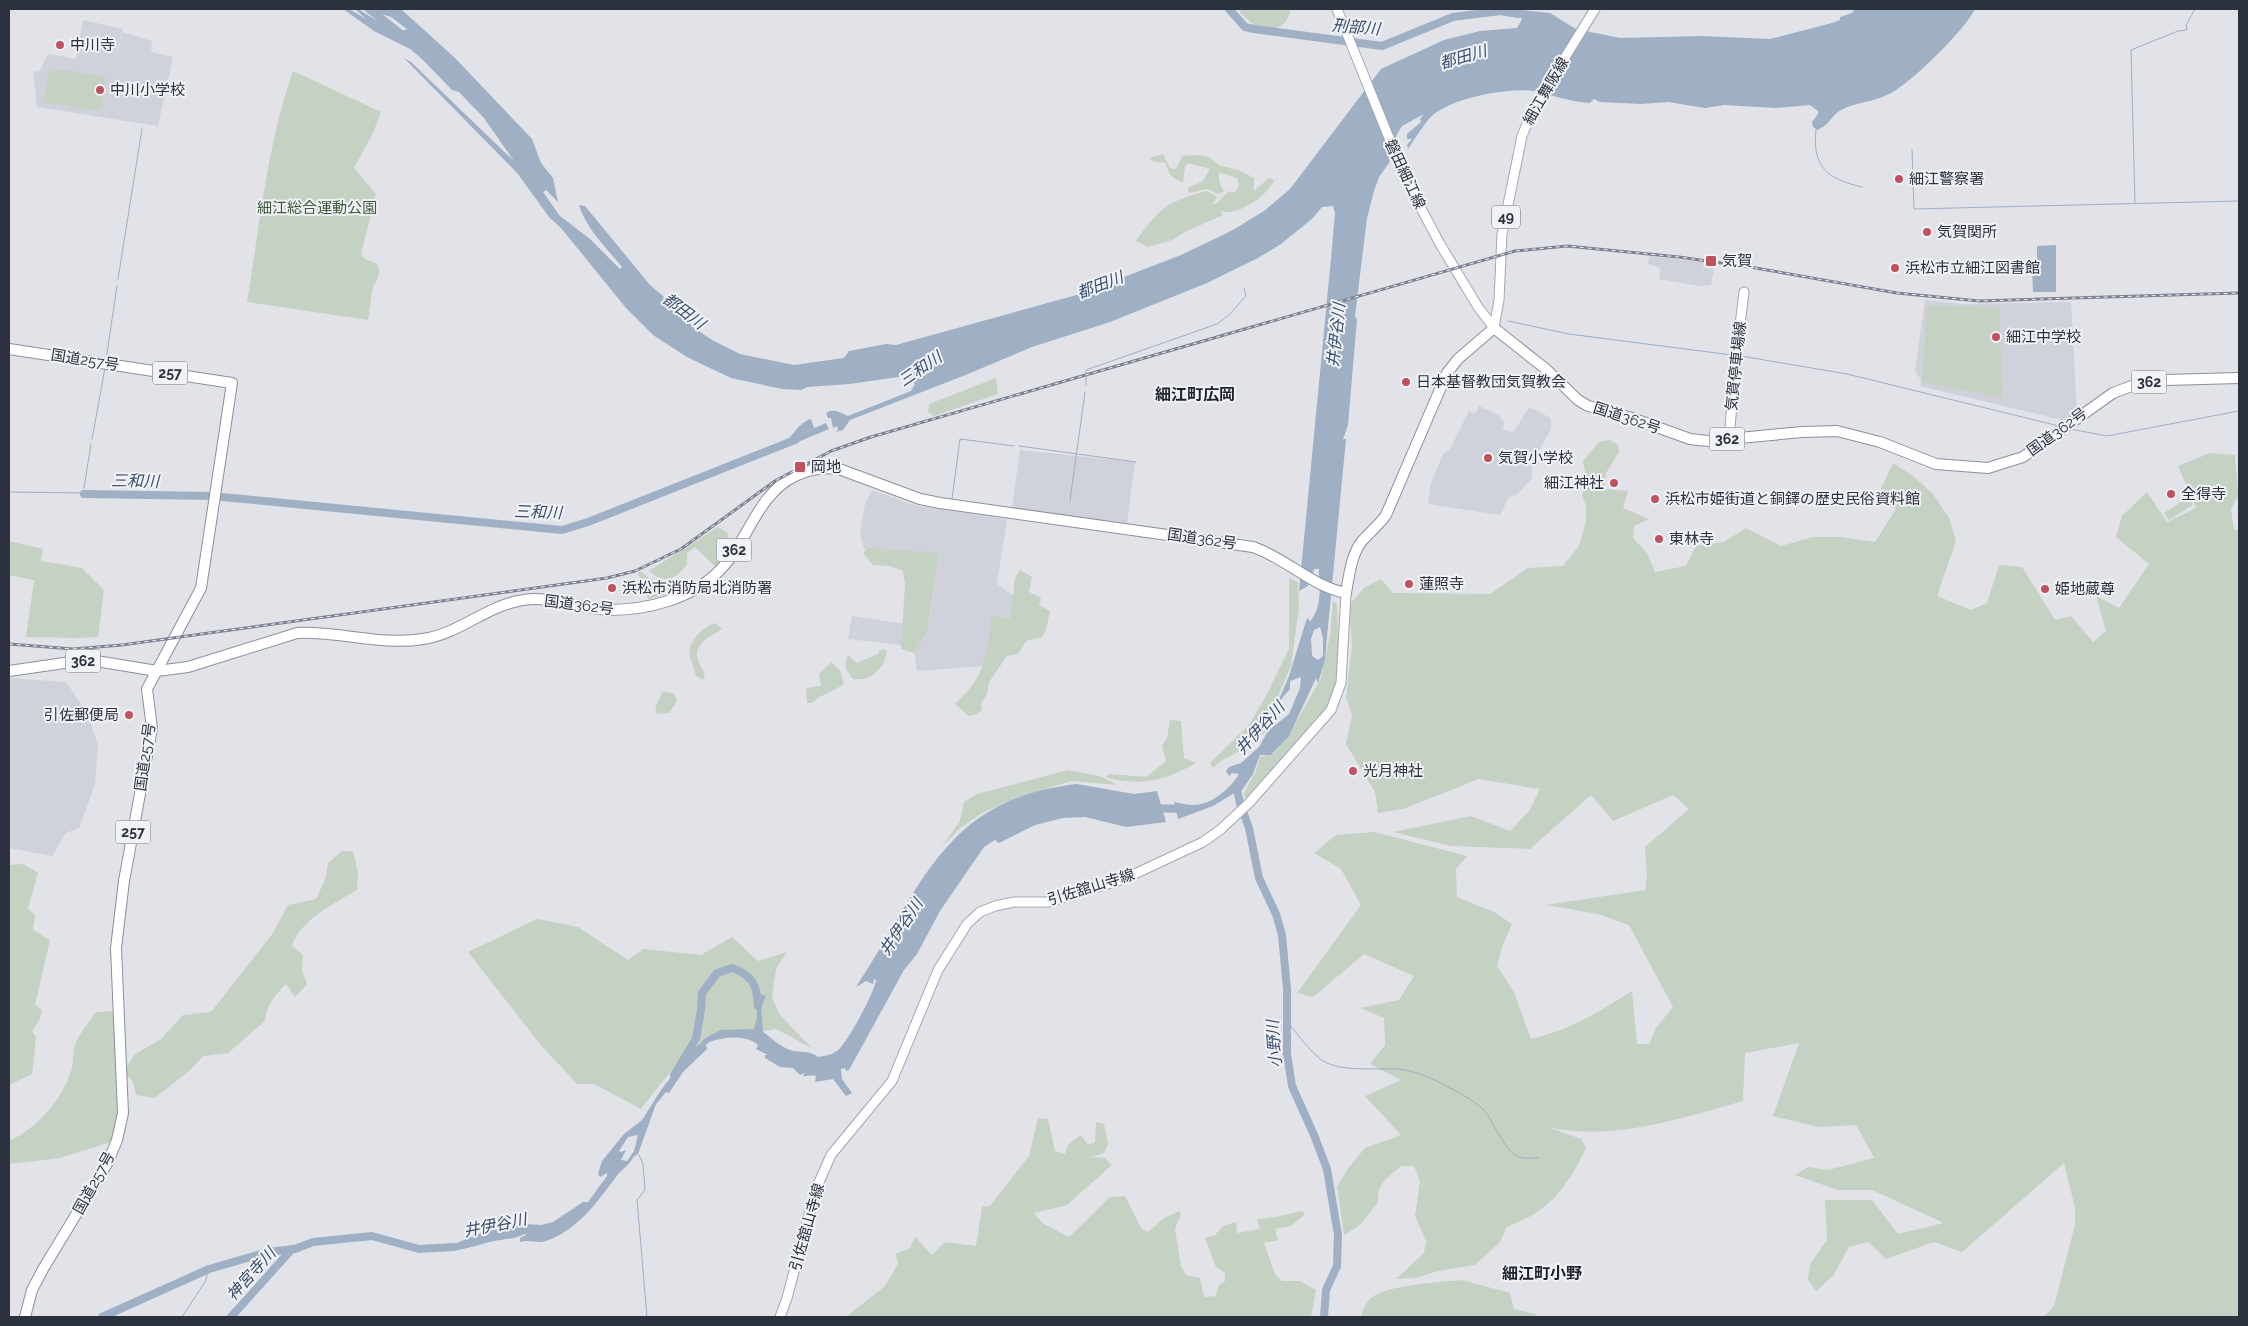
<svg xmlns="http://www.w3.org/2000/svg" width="2248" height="1326" font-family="Raleway,'Noto Sans JP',sans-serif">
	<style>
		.built { fill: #cfd2da }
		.green { fill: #c5d1c2 }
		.water { fill: #9fafc4; fill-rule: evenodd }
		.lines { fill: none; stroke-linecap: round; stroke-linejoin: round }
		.stream { stroke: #9fafc4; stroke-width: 1 }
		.river { stroke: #9fafc4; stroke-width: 8 }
		.major-casing { stroke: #a1a7b2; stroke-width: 11 }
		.highway-casing { stroke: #89909d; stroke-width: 12 }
		.major { stroke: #fff; stroke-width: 9 }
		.highway { stroke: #fff; stroke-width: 10 }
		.rail-casing { stroke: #7c8290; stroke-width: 3 }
		.rail { stroke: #f0f2f6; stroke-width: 1; stroke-dasharray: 4; stroke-linecap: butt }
		.poi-dot { fill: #c1525d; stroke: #f0f2f6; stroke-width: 2 }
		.labels { text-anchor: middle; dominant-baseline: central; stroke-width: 4; stroke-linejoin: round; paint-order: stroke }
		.shield { fill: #f0f2f6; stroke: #666b75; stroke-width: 1 }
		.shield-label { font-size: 14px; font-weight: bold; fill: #2b313e }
		.poi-label { font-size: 15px; fill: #2b313e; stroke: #f0f2f6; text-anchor: start }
		.street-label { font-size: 15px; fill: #2b313e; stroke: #f0f2f6 }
		.park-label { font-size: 15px; fill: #3e5839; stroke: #f0f2f6 }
		.water-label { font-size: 16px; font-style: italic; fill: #394e6e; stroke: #f0f2f6 }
		.neighbourhood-label { font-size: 16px; font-weight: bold; fill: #1d222f; stroke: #f0f2f6 }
	</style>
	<rect width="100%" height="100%" fill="#e1e3e8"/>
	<g class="built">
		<polygon points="83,20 123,29 112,74 123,32 152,41 151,52 173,57 158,126 37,107 33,72 40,71 48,54 76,59"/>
		<polygon points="1649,256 1704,262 1703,267 1714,269 1711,285 1699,286 1659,279 1660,268 1648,264"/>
		<polygon points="1925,300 1962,304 2071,302 2077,413 2066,421 1920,386 1921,380 1915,371"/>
		<polygon points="1479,406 1502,417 1500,419 1505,422 1502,428 1513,433 1530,406 1531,408 1551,418 1551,429 1532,463 1532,478 1517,495 1509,497 1500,515 1428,504 1431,483 1443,454 1450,449 1469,411 1475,414"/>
		<polygon points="1020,450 1135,462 1127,523 1012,508"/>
		<polygon points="872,490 917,506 1007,519 997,584 1014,596 1010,619 993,615 985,666 917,671 914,653 900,645 848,639 852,616 928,627 938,561 864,549 860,532 865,504"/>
		<polygon points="9,678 66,682 88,714 98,746 95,785 79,828 66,833 52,856 9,848"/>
	</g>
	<g class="green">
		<path d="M1241 9H1291C1286 28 1279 27 1261 31L1240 13Z"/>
		<polygon points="50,68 106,77 100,111 43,102"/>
		<path d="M293 71 381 112 373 133 354 168 376 194 361 254 365 259 377 264C381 270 378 281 373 286L368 320 247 302C260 225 267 145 293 71Z"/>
		<path d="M1163 154 1170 168 1176 169 1182 156 1198 155 1209 157 1219 165 1241 171 1254 178V191L1269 178 1274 180C1268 196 1237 217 1220 211L1223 215 1185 232 1172 240 1148 247 1136 241C1159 208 1168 201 1207 191L1217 197 1212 205 1217 203 1229 191 1235 193 1239 185 1237 178 1219 172V181L1224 192 1217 194 1207 189 1188 193V188L1203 181 1210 169 1188 163 1185 167 1183 183 1170 175 1165 163 1151 161 1150 158Z"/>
		<polygon points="1927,305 1999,308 2003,398 1922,382"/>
		<polygon points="996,378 998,394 934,416 928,412 929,404"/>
		<path d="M1610 440 1618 445 1619 452 1606 473 1604 489 1628 491 1623 508 1649 519 1634 526 1633 538 1647 553 1655 572 1686 566 1696 546 1724 542 1746 528 1781 546 1813 537H1841L1875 542 1896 509 1880 491 1893 463 1913 476 1933 494 1949 518 1956 541 1937 596 1971 610 1987 603 1999 565 2022 567 2055 620 2071 616 2093 642 2106 631 2096 596 2119 608 2149 564 2116 537 2122 516 2147 492 2167 522 2196 508 2178 466 2210 453 2235 455 2238 495 2231 510 2234 529 2239 531V1317H2044L2054 1306 2075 1225V1208L2064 1163 1962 1252 1934 1242 1886 1259 1868 1242 1849 1247 1833 1276 1816 1291 1808 1280 1810 1264 1827 1240 1825 1200H1872L1898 1234 1944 1223 1872 1190H1838L1795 1175 1808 1167 1828 1170 1874 1158 1856 1125 1818 1127 1773 1116 1799 1043 1745 1053 1743 1101C1683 1118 1611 1142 1548 1127L1581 1139 1586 1148C1574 1173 1560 1197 1537 1212 1528 1219 1516 1222 1506 1228L1500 1242 1475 1265 1438 1271 1416 1278 1396 1279 1424 1253 1426 1241 1415 1216 1420 1181 1414 1166H1401C1387 1178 1377 1183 1378 1202L1360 1225 1344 1235 1337 1187 1349 1167 1365 1148 1401 1135 1365 1096 1401 1080 1370 1064 1385 1045 1384 1018 1360 1008 1399 1000 1414 976 1364 954 1313 997 1297 993 1361 905 1341 869 1314 853 1336 835 1374 832 1467 856 1456 869 1457 897 1494 912 1512 924 1502 947 1497 966 1514 992 1531 1039C1572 1029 1597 1013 1632 991L1637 1044H1649L1656 1028 1673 1007 1629 925 1598 914 1546 905 1645 890 1647 874 1645 847 1689 809 1673 795 1613 821 1591 795 1530 849 1451 846 1393 832 1471 816 1510 831 1529 811 1540 789 1479 779 1403 809 1378 813 1375 792 1346 744 1352 715 1346 697 1352 646 1349 605 1364 588 1381 579 1393 593 1490 594 1528 568 1563 566 1579 546 1586 521V506L1582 495 1587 480 1583 461 1599 442Z"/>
		<polygon points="2189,497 2193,505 2169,520 2164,513"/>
		<path d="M718 527 729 534 722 549 729 553 717 568 695 547 687 553V565C675 579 665 585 649 571Z"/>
		<polygon points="9,541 43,549 41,561 82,568 104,590 98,637 75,638 26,637 34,581 38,581 9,575"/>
		<polygon points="868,548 939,553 927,631 914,653 901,649 905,583 903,571 890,566 873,565 863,553"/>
		<path d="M1020 570 1032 577 1029 592 1041 598 1039 605 1050 611 1046 630 1042 637 1026 641 1018 654 1007 656 989 682 987 694 981 704 982 710 977 714 969 716 955 704C987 675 986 655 992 615L1010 619 1015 578Z"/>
		<polygon points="640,571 660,586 666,595 648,599 638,573"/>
		<path d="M1289 578 1298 582 1299 608 1291 666 1276 701 1268 731C1258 735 1253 742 1244 748 1232 757 1225 756 1213 768L1210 763 1249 725 1265 698 1289 649Z"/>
		<polygon points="1333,601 1337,604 1339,661 1335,689 1325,713 1247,800 1243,795 1256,771 1260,757 1274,753 1290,733 1321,678 1330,635"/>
		<path d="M715 623 722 629C712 635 692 645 698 660 700 665 703 670 705 675L703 680 696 676C694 669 692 663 690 657 686 643 703 627 715 623Z"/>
		<path d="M883 649 887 651C884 669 872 681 853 679 846 671 843 665 848 655L857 663 878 654 879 651Z"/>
		<path d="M831 662 840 670 844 684C834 691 821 694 812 703H807L806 688 821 686 819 674Z"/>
		<path d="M662 692C671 692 675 692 677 701L669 713 657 714 655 709Z"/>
		<path d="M1170 720 1181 721 1184 758 1196 763C1165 781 1141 787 1105 777L1110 774 1146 777 1166 761 1162 746 1167 738Z"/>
		<polygon points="1068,770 1099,776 1118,785 1071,781 1018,797 982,813 960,828 941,848 960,821 964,802 977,794"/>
		<path d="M342 851H353L358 873 357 890C335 903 300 920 292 946L303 955 302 971 307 984 295 997 286 984C276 994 265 1007 265 1021L228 1053 203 1056 190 1070 155 1098 136 1095 133 1082 124 1072 134 1055 161 1039 183 1015 211 1012 273 933 288 905 316 899 325 880 328 863Z"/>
		<polygon points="23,864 38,873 28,909 35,915 33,930 50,940 35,1005 42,1010 40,1019 32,1031 36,1037 32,1074 9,1085 9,865"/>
		<polygon points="537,919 578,927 628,960 643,949 701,955 732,937 758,961 787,952 776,969 772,998 780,1015 812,1048 776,1029 693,1043 641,1109 594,1084 577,1084 540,1044 468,952"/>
		<path d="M118 1011 120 1106 117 1140 60 1158 9 1164V1141C39 1127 62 1100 72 1068 74 1060 72 1052 75 1045 79 1034 89 1022 96 1012Z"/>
		<polygon points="1038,1118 1048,1119 1055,1151 1065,1154 1068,1145 1081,1135 1088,1145 1095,1142 1096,1122 1104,1124 1108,1144 1104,1153 1091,1157 1105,1158 1112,1165 1067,1205 1034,1213 1042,1223 1069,1237 1110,1197 1125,1196 1141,1228 1148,1232 1164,1218 1179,1211 1181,1214 1175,1229 1181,1266 1186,1275 1200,1278 1204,1297 1216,1296 1218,1286 1225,1281 1225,1273 1216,1267 1205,1238 1215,1235 1223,1226 1236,1222 1237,1233 1260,1229 1257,1219 1275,1217 1302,1211 1305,1214 1291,1226 1275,1229 1278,1240 1264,1243 1275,1274 1282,1281 1300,1281 1316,1290 1311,1317 846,1317 885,1286 898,1264 896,1254 910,1248 915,1237 932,1255 945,1242 976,1246 982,1207 990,1206 1029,1156"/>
		<path d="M1462 1280 1510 1293 1514 1309 1535 1314 1538 1317H1361C1362 1312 1365 1304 1369 1300 1381 1285 1443 1282 1462 1280Z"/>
	</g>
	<g class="water">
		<path d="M343 9H349L366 19 355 9H358L397 33 407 29 391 17 365 9H401L455 58 532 139 541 163 553 178 558 202 546 190 543 192 560 216 590 239 620 269 622 267C606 247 587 230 579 205L585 206 650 285 677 308 693 327 712 340 740 354 794 365 844 358 849 351 886 344 896 345 1080 294 1181 255 1233 230 1264 211 1290 189 1381 69 1444 40 1480 31 1517 28 1522 19 1519 16 1511 15V9L1550 13 1576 29 1620 38 1702 36 1770 39 1832 23 1840 20V17L1852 13 1855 9H1975C1963 32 1914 80 1891 93 1875 102 1857 102 1843 109 1831 114 1831 125 1817 130L1813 127 1812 122 1818 114V111L1810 105 1775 108 1724 105 1705 108 1668 102 1641 104 1600 102 1594 99 1590 103C1570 102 1553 95 1534 91 1508 87 1444 99 1428 120 1421 129 1414 139 1408 149L1407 145 1412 139H1407V134L1421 122 1420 119 1424 114 1402 126 1397 134 1389 163 1379 177 1374 191 1367 218 1355 316 1357 319 1348 425 1343 439H1346L1327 637 1325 660 1318 683 1316 678 1289 736 1271 755H1260L1253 774 1240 793 1236 792 1213 806 1178 819 1174 802C1180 803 1187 805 1194 805 1211 805 1231 788 1239 774L1232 773 1229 776 1226 771 1229 767 1241 763 1259 747 1268 731 1289 714 1300 688 1301 677 1290 681V689L1277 704 1289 676 1306 621 1308 618 1310 622C1323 603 1319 591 1319 569H1314L1308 586 1299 591 1332 248 1335 213 1333 206 1322 207 1313 218 1281 244 1258 258 1207 283 1110 322 1032 347 963 376 850 420 843 430 835 432 838 430 837 426 833 428 831 418H828L826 413C834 408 840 412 848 416L911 391 915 384 905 376 850 384 808 387 801 390 782 389 731 378 687 357 653 335 626 308 561 228 549 217 518 174 404 58 411 62 514 161 484 118 459 92 452 90 422 59 410 49 374 31ZM1320 627 1323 638V656L1318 660 1312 656 1311 639 1314 630Z"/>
		<polygon points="2056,245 2056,292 2033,292 2032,269 2037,269 2037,246"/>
		<path d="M811 419 814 428 794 437 826 423 829 429 786 447H778C792 441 795 424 811 419Z"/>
		<path d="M1077 784 1134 794 1157 791 1166 822 1126 827 1085 817 1063 818 1035 825 999 843 995 840 984 847 940 911 917 954 904 970 849 1070 846 1071 845 1068 841 1069 842 1079 852 1093 846 1096 833 1079 815 1082 816 1076C811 1074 807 1077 803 1076L805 1073 800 1075 793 1068 780 1067 765 1058V1055H768L756 1049 758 1045C746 1034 724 1037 709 1042L706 1045 707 1049 683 1072 669 1093 666 1092 656 1104 638 1154 634 1156C630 1164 625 1167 619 1173 599 1199 579 1230 546 1241 537 1244 529 1239 520 1242V1238L526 1235 525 1234C514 1239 506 1239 494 1241 477 1245 462 1251 444 1251L443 1246H449L494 1228 498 1231 525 1224 541 1225 553 1222 583 1202H588L607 1176V1173L600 1177 598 1174 602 1161 624 1134 642 1120 661 1090 691 1051 707 1037 721 1030 754 1029 757 1018V997L761 994 766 996 761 1007 763 1032C772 1038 779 1046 790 1050 800 1053 810 1050 818 1057 823 1056 832 1055 837 1051 846 1045 875 992 876 980L874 979 873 984 866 981 856 987C922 889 942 799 1077 784ZM638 1135 634 1151 627 1161 621 1160 626 1150 621 1152 619 1151 628 1137Z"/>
	</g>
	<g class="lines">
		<g class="stream">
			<path d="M1816 130C1812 167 1827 179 1862 187"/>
			<polyline points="1912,150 1914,209 2239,201"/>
			<polyline points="2135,203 2131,50 2178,31 2187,30 2186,25 2195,9"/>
			<polyline points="118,279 142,129"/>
			<polyline points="1508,321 1569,334 1732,355"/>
			<polyline points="1741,356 1847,374 2059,426"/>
			<polyline points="106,360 117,286"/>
			<polyline points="1086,385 1086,370 1217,324 1229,315 1246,296 1244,288"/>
			<polyline points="2070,429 2107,436 2239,411"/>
			<polyline points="92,439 105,368"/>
			<polyline points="1019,446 1136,462"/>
			<polyline points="84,488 91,444"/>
			<polyline points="9,492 84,493"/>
			<polyline points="952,499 960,439 1014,446"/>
			<polyline points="1070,501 1085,392"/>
			<path d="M1287 1022C1297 1033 1311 1053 1323 1061 1342 1072 1372 1068 1394 1069 1412 1069 1432 1078 1448 1087 1460 1093 1473 1100 1483 1109 1494 1121 1504 1152 1519 1157 1526 1159 1531 1158 1538 1158"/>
			<polyline points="639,1155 643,1164 645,1190 637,1200 647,1317"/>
			<polyline points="182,1317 205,1282 209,1269"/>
		</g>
		<g class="river">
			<polyline points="369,9 406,38"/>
			<polyline points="1229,9 1245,27 1254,29 1382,46 1453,17 1500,11 1518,14"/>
			<polyline points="84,494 212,496 562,530 588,522 795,440"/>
			<polyline points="1239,784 1237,790 1240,803 1249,828 1259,878 1276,914 1282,935 1287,989 1287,1054 1292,1086 1314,1135 1327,1169 1338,1235 1337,1266 1326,1290 1324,1317"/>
			<polyline points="1154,808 1185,809"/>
			<path d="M674 1075 696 1039 701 1010 702 993 717 973 732 968C753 975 757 986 758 1006"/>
			<polyline points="102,1317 209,1269 268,1252 295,1249 313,1242 372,1236 419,1249 454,1247"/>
			<polyline points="231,1317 292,1249"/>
		</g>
		<defs>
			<g id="major">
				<polyline points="1337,9 1406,180 1440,244 1478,307 1494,328"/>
				<polyline points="1494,328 1499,300 1502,234 1522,136 1533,109 1595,9"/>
				<polyline points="1729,439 1736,358 1744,292"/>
				<polyline points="780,1317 787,1298 816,1189 831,1155 892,1081 938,970 967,924 980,912 995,906 1014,902 1049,902 1124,879 1203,842 1220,830 1249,803 1331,710 1341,683 1346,593"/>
			</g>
			<g id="highway">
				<polyline points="9,349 232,383 201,588 147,689 152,728 124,881 116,948 123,1113 117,1140 108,1162 43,1269 32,1290 25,1317"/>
				<path d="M9 671 78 661H96L157 671 188 667 297 633C339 631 382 646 423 639 458 634 484 608 518 601 547 594 579 608 608 610 648 610 692 599 720 570 749 541 756 495 795 476 810 469 823 467 839 469L920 499 940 503 1253 547C1286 558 1311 586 1346 593 1349 576 1351 555 1362 541 1370 532 1379 525 1386 515L1447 373 1458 359 1494 328 1547 370 1578 400 1588 406 1632 418 1690 439 1708 441 1802 432 1837 431 1880 442 1936 464 1988 468 2023 457 2113 393 2137 384 2166 380 2239 378"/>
			</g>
		</defs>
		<use href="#major" class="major-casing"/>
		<use href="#highway" class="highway-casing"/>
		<use href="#major" class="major"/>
		<use href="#highway" class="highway"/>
		<defs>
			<polyline id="rail" points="9,644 73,649 122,645 607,578 635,571 681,549 775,481 831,451 871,437 1515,251 1567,246 1679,257 1756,268 1897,293 1979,301 2239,293"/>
		</defs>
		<use href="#rail" class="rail-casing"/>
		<use href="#rail" class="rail"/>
	</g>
	<g class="poi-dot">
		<circle cx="60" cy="45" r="5"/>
		<circle cx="100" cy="90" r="5"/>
		<circle cx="1899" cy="179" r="5"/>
		<circle cx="1927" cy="232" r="5"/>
		<rect x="1705" y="255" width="12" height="12" rx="2.5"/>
		<circle cx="1895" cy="268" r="5"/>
		<circle cx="1996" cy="337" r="5"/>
		<circle cx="1406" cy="382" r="5"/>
		<circle cx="1488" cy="458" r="5"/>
		<rect x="794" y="461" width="12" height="12" rx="2.5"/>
		<circle cx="1614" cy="483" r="5"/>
		<circle cx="2171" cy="494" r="5"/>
		<circle cx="1655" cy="499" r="5"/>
		<circle cx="1659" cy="539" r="5"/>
		<circle cx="1409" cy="584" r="5"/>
		<circle cx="612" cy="588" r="5"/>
		<circle cx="2045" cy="589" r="5"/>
		<circle cx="129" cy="715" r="5"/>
		<circle cx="1353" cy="771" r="5"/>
	</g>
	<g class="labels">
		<g class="shield">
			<rect x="1492" y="205.5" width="28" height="23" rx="4"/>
			<rect x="152.5" y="361.5" width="35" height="23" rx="4"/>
			<rect x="2131.5" y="370.5" width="35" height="23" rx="4"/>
			<rect x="1709.5" y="427.5" width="35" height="23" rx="4"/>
			<rect x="716.5" y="538.5" width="35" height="23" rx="4"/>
			<rect x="65.5" y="649.5" width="35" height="23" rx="4"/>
			<rect x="115.5" y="820.5" width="35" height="23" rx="4"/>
		</g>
		<g class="shield-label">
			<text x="1506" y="217">49</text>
			<text x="170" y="373">257</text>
			<text x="2149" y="382">362</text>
			<text x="1727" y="439">362</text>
			<text x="734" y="550">362</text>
			<text x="83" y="661">362</text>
			<text x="133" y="832">257</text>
		</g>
		<g class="poi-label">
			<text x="70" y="45">中川寺</text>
			<text x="110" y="90">中川小学校</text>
			<text x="1909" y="179">細江警察署</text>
			<text x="1937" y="232">気賀関所</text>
			<text x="1722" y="261">気賀</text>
			<text x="1905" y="268">浜松市立細江図書館</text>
			<text x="2006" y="337">細江中学校</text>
			<text x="1416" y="382">日本基督教団気賀教会</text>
			<text x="1498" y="458">気賀小学校</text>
			<text x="811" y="467">岡地</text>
			<text x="1604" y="483" text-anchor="end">細江神社</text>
			<text x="2181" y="494">全得寺</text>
			<text x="1665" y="499">浜松市姫街道と銅鐸の歴史民俗資料館</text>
			<text x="1669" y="539">東林寺</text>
			<text x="1419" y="584">蓮照寺</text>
			<text x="622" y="588">浜松市消防局北消防署</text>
			<text x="2055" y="589">姫地蔵尊</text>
			<text x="119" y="715" text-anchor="end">引佐郵便局</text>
			<text x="1363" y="771">光月神社</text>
		</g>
		<g class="street-label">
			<text transform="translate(1546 91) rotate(-60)">細江舞阪線</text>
			<text transform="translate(1405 174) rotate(65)">磐田細江線</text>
			<text transform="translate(85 360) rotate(9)">国道257号</text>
			<text transform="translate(1736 366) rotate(-84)">気賀停車場線</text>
			<text transform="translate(1627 418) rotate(18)">国道362号</text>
			<text transform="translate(2057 432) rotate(-36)">国道362号</text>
			<text transform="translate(1202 539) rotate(8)">国道362号</text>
			<text transform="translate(579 605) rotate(7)">国道362号</text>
			<text transform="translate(145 757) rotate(-82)">国道257号</text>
			<text transform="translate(1091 887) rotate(-17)">引佐舘山寺線</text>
			<text transform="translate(94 1183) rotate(-61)">国道257号</text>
			<text transform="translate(807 1227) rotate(-74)">引佐舘山寺線</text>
		</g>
		<g class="park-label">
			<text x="317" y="208">細江総合運動公園</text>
		</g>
		<g class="water-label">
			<text transform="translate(1356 27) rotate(5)">刑部川</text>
			<text transform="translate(1463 57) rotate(-16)">都田川</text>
			<text transform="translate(1100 285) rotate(-21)">都田川</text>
			<text transform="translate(684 311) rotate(37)">都田川</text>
			<text transform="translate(1336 335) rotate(-84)">井伊谷川</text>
			<text transform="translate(920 369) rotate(-34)">三和川</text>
			<text transform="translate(135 481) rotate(1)">三和川</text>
			<text transform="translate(538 512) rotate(2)">三和川</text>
			<text transform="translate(1260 728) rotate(-48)">井伊谷川</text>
			<text transform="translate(901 927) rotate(-56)">井伊谷川</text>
			<text transform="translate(1274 1044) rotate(-94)">小野川</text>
			<text transform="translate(495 1225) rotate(-11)">井伊谷川</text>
			<text transform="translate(251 1274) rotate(-48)">神宮寺川</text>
		</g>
		<g class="neighbourhood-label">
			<text x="1195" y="394">細江町広岡</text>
			<text x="1542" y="1273">細江町小野</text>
		</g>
	</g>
	<rect width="2248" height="1326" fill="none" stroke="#2b313e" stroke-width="20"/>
</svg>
